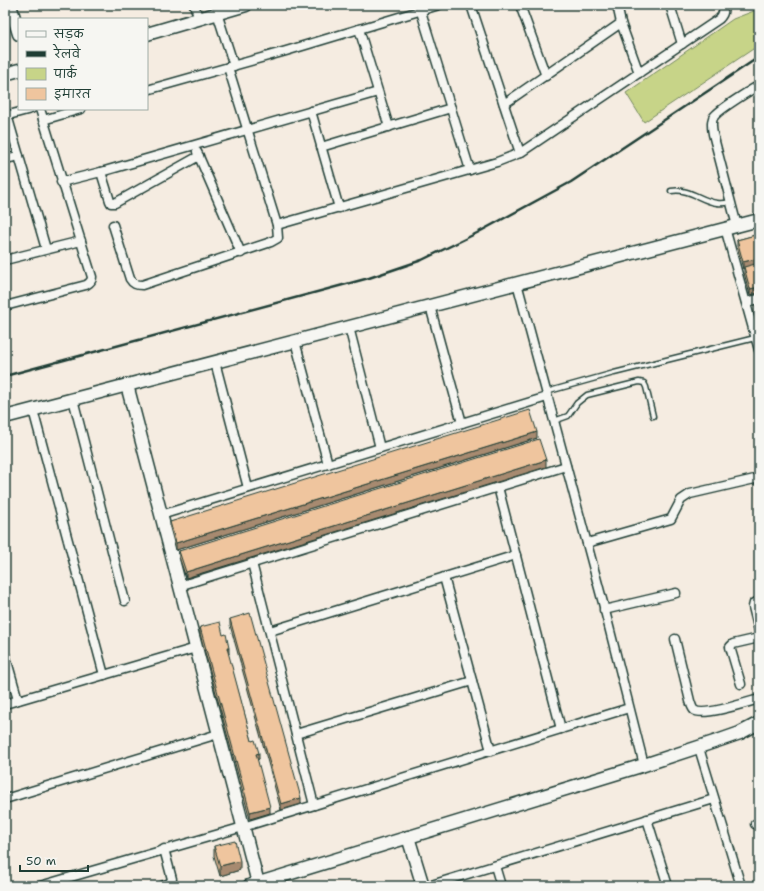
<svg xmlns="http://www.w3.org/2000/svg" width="764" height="891" font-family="'Shantell Sans','Playpen Sans Deva',sans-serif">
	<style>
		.green { fill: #c7d488; stroke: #73885e }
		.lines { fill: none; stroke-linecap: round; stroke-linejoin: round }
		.lane-casing { stroke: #1f3d34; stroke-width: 7 }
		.street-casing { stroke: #1f3d34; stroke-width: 11 }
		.secondary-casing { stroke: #1f3d34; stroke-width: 15 }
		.lane { stroke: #f6f6f2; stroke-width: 4 }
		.street { stroke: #f6f6f2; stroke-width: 8 }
		.secondary { stroke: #f6f6f2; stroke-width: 12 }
		.rail { stroke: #1f3d34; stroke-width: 2.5 }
		.wall { fill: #cea988; stroke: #1f3d34 }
		.shaded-wall { fill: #a78a6f; stroke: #1f3d34 }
		.building { fill: #efc59e; stroke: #1f3d34 }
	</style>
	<rect width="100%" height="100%" fill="#f5ece1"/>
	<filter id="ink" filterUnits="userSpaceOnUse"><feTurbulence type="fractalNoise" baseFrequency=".025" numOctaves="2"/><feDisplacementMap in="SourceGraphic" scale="8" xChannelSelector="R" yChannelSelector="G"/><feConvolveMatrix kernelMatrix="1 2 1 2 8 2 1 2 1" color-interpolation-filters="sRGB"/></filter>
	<g filter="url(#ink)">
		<polygon class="green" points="759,9 759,45 644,122 626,93 733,19"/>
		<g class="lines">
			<defs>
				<g id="lane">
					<path d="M671 191C691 188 700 201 717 203 722 204 726 203 730 202"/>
					<polyline points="546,392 614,373 755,338"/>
					<polyline points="554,421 568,416 577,403 587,395 639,382 644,383 646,387 653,416"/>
				</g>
				<g id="street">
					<polyline points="194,5 199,19"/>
					<polyline points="419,5 470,170"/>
					<polyline points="471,5 520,153"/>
					<polyline points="520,5 546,76"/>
					<polyline points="617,5 621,23 639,73"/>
					<polyline points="670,5 682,44"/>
					<polyline points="217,13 234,66"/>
					<polyline points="359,29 389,127"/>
					<polyline points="147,90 286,51 439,5"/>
					<polyline points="504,104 621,23"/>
					<polyline points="311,111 339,208"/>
					<polyline points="7,115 46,249"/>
					<polyline points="5,116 31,109"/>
					<polyline points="43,120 81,109"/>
					<polyline points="321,147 451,108"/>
					<polyline points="197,152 241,253"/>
					<polyline points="5,159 19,156"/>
					<polyline points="101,172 110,201 111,203 115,203 199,156"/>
					<polyline points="61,182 101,172 378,92"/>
					<path d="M113 225 130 279C133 284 136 285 142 285L271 242 278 238 277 225 228 67"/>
					<path d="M277 225 497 162 520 153 719 19C724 14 724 11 722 5"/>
					<path d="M737 226 713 134C712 129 711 123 713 118 717 110 750 91 759 85"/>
					<polyline points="725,228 759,350"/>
					<polyline points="5,260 81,241"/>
					<polyline points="517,283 603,603 644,765"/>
					<polyline points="746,302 759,299"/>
					<path d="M5 306 86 285C90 283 92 281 92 277 75 221 57 165 40 109"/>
					<polyline points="430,306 462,423"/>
					<polyline points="349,327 380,448"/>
					<polyline points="295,341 328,464"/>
					<polyline points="215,362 248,488"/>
					<polyline points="73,399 125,601"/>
					<polyline points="33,410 104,675"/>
					<polyline points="498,487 561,729"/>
					<polyline points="161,515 547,397"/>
					<polyline points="587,543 671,519 681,500 690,494 759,478"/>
					<polyline points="252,563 314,805"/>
					<polyline points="444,577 491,751"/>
					<polyline points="179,586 566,466"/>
					<polyline points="759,602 754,603 753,607 759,631"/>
					<polyline points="604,610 676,593"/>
					<polyline points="270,631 516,555"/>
					<path d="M675 639 690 701C691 704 692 708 694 710 703 717 748 702 759 699"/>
					<polyline points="5,654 18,700"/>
					<polyline points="741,684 730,647 733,644 759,638"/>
					<polyline points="5,704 196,648"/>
					<polyline points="296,734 472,681"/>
					<polyline points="699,748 741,886"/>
					<polyline points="5,799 218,734"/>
					<polyline points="647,819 668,886"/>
					<polyline points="755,824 759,823"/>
					<polyline points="495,866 501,886"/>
					<polyline points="40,886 243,827 629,708"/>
					<polyline points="162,886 170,883 172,879 164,849"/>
					<polyline points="428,886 714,799"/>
				</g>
				<g id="secondary">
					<polyline points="10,5 19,34"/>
					<polyline points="147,34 246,5"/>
					<polyline points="5,74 19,70"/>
					<polyline points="127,385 258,883"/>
					<polyline points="5,417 759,220"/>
					<polyline points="408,837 423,886"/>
					<polyline points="249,886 644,765 720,740 740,733 759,723"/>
				</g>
			</defs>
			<use href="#lane" class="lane-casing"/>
			<use href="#street" class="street-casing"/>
			<use href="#secondary" class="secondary-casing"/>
			<use href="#lane" class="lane"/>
			<use href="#street" class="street"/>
			<use href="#secondary" class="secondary"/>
			<polyline class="rail" points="5,376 369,278 422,260 477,233 571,182 759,57"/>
		</g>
		<g class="wall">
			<polygon points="759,234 759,293 750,295 744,273 744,268 743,269 737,246 737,240"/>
			<polygon points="537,438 176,550 170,528 170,522"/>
			<polygon points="546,467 186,578 179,557 179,551"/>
			<polygon points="230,619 301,804 281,810 230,625"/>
			<polygon points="200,627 223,635 229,654 228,654 252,741 259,759 257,760 270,813 250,819 200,634"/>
			<polygon points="214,846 240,870 220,876 214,856"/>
		</g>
		<g class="shaded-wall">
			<polygon points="759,258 759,264 743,269 743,262"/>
			<polygon points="759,287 759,293 750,295 750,289"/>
			<polygon points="537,432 537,438 176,550 176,543"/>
			<polygon points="546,460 546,467 186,578 186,572"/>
			<polygon points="227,648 229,648 229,654 227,655"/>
			<polygon points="259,753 259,759 256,760 256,754"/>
			<polygon points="301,798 301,804 281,810 281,804"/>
			<polygon points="270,807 270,813 250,819 250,812"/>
			<polygon points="240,861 240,870 220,876 220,866"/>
		</g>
		<g class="building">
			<polygon points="759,234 759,258 743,262 737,240"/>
			<polygon points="759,263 759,287 750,289 744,267"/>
			<polygon points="530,410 537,432 176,543 170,522"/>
			<polygon points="539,439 546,460 186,572 179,551"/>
			<polygon points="250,613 301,798 281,804 230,619"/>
			<polygon points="220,622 223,635 226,634 229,648 227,648 252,741 255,740 259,753 256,754 270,807 250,812 200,627"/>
			<polygon points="235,841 240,861 220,866 214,846"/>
		</g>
	</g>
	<rect width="764" height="891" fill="none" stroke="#f6f6f2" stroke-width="20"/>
	<rect x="10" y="10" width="744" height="871" fill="none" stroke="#1f3d34" stroke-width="1.5" filter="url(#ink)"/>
	<rect x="18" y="18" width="130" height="92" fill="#f6f6f2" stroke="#a0aca6"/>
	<rect x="26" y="31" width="20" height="6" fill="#f6f6f2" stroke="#a0aca6"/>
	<text x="54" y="38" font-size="12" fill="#1f3d34">सड़क</text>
	<rect x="26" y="51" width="20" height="6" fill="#1f3d34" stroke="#a0aca6"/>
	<text x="54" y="58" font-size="12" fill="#1f3d34">रेलवे</text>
	<rect x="26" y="68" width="20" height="12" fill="#c7d488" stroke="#a0aca6"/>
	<text x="54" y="78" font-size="12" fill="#1f3d34">पार्क</text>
	<rect x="26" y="88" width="20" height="12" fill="#efc59e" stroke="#a0aca6"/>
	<text x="54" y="98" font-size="12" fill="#1f3d34">इमारत</text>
	<path d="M20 865v6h68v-6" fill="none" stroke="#1f3d34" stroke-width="2"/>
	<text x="26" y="865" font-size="12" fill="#1f3d34" stroke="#f6f6f2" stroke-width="3" paint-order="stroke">50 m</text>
</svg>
